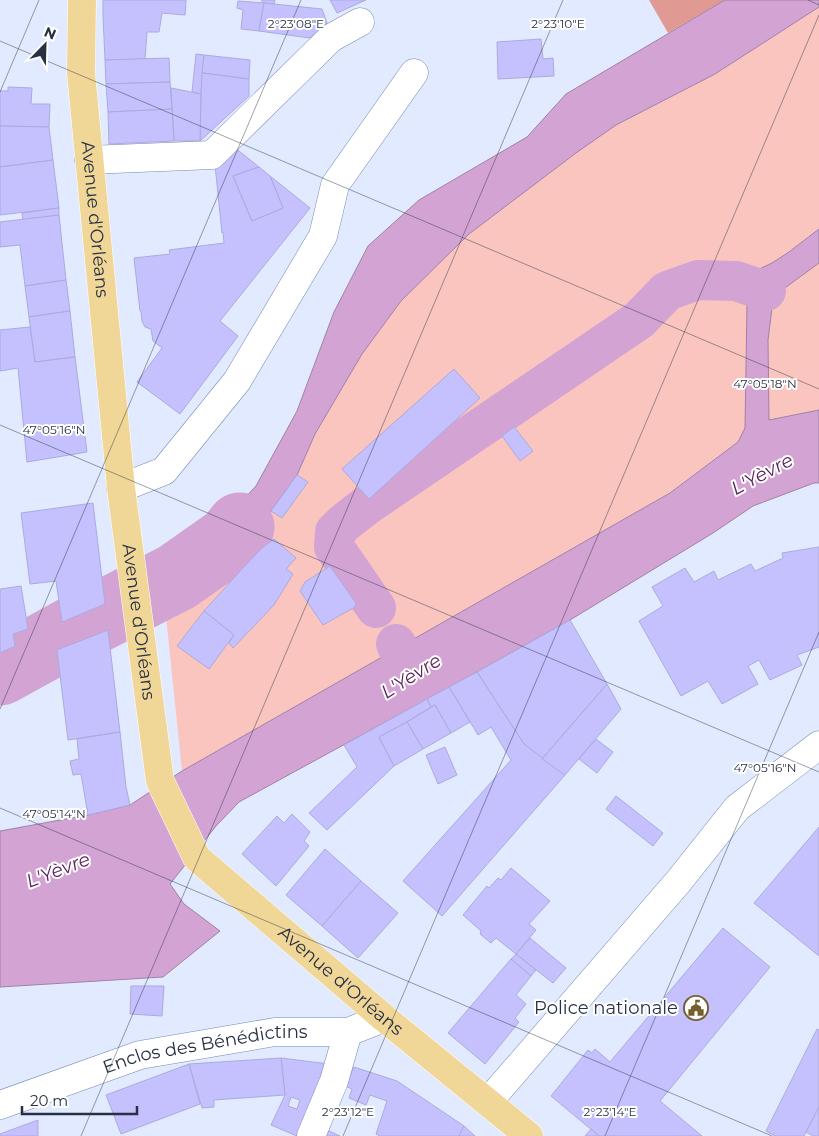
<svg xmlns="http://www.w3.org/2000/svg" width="819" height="1136" font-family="Montserrat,sans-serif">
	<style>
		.green { fill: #fac5be }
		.forest { fill: #e09a93 }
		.water { fill: #d3a4d3; stroke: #a081a8 }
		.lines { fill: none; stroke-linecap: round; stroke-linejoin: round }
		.canal { stroke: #d3a4d3; stroke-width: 40 }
		.river { stroke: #d3a4d3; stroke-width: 69 }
		.building { fill: #c4c1fe; stroke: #acaadd; fill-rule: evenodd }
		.minor-casing { stroke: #7589b6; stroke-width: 29 }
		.major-casing { stroke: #fff; stroke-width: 29 }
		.minor { stroke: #fff; stroke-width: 28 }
		.major { stroke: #f1d797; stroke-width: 28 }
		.ticks { fill: none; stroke: #283043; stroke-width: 1; stroke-opacity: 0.45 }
		.labels { text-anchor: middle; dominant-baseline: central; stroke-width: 4; stroke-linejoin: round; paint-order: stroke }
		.street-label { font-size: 18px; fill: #283043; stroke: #fff }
		.poi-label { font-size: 18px; fill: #283043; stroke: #fff; text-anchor: end }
		.water-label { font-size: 19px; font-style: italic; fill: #5c245e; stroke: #fff }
		.ticks-label { font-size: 12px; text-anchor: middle; fill: #283043; stroke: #fff; stroke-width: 4; stroke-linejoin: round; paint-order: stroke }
	</style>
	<rect width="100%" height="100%" fill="#e1eafe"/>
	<polygon class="green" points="819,7 819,410 769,421 757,428 670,493 182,771 166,616 243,542 271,511 297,475 315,434 362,354 401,301 469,234 576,153 616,125 715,74"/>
	<polygon class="forest" points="649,0 725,0 668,33"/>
	<g class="water">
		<polygon points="725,0 819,0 819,7 715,74 616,125 576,153 469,234 401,301 362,354 315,434 297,475 271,511 243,542 166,616 164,564 203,542 256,486 297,411 334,312 368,246 419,200 527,137 566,94"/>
		<polygon points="819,229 819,263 782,290 773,300 768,340 769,420 819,410 819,483 814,483 753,506 713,533 570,620 477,672 239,802 216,826 170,884 184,904 220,931 163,977 0,987 0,831 88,815 130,805 182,771 670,493 738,442 745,428 747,306 746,291 751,273 772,263 789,252"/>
	</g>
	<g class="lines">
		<g class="canal">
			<polyline points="376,608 334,547 335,532 344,523 367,505 639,320 667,291 698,280 736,281 766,291"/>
			<polyline points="396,644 411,674"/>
		</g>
		<polyline class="river" points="0,671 91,621 177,577 231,539 240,527"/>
	</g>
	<g class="building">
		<polygon points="103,0 186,0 185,15 162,13 159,32 147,32 145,59 105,60 103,16"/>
		<polygon points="262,0 275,0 274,4 262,3"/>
		<polygon points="330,0 366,0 337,13"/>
		<polygon points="238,1 264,3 259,31 241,29 243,10 237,8"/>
		<polygon points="264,3 322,9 327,23 310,38 259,31"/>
		<polygon points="541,39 543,59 553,58 554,76 498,79 497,42"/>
		<polygon points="196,54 204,55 201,94 192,92"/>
		<polygon points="204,55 250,60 249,79 202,73"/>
		<polygon points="169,58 170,82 106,84 105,60"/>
		<polygon points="202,73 249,79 249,96 200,141 201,94"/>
		<polygon points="170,82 172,109 108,112 106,84"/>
		<polygon points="8,87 32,88 31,104 50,104 49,127 0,126 0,91 8,91"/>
		<polygon points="171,88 201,94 200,141 174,141"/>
		<polygon points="172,109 174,141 109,144 108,112"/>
		<polygon points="0,126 49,127 53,160 0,167"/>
		<polygon points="234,147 259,167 233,176 252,221 283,208 270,176 310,208 220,321 238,336 180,414 137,382 162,348 153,341 151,329 145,327 142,321 141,311 140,311 134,258 170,254 169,250 224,243 223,232 222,233 215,165"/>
		<polygon points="53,160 59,208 0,215 0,167"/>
		<polygon points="259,167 270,176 283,208 252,221 233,176"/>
		<polygon points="59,208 59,215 23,220 22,213"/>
		<polygon points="59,215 66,280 25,286 20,245 0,247 0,222"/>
		<polygon points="66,280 70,311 29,317 25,286"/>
		<polygon points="70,311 75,357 35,362 29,317"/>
		<polygon points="30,327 35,362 75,357 87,452 27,462 18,368 0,371 0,330"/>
		<polygon points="454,369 480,398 369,499 342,469"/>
		<polygon points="514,427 533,451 520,461 502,436"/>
		<polygon points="297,475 308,482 282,518 271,511"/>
		<polygon points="93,503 105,604 62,622 56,581 30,584 21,513"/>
		<polygon points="274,539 296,558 286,569 293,574 274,605 233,648 229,643 234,635 204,611 242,569 262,548"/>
		<polygon points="819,547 819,647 797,655 802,665 770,680 759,660 748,666 758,684 722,704 708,681 681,696 639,621 663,606 652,587 685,568 694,582 714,571 718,580 751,564 755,571 783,558 782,553"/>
		<polygon points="330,566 356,603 355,607 323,625 300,591 305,582"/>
		<polygon points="21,586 28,629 13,634 15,646 0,653 0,589"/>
		<polygon points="204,611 234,635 209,669 177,646"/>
		<polygon points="570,620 607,684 542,759 524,744 477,672"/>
		<polygon points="108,630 120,732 68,740 57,650"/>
		<polygon points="477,672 524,744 565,775 442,916 403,881 511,760 491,727 478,735 449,687"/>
		<polygon points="607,684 621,709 565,775 542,759"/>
		<polygon points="449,687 470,722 451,733 435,705 431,707 427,699"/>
		<polygon points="427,699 431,707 407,722 379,737 394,766 327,830 309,813 357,767 344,745"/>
		<polygon points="435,705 451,733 423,749 407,722"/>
		<polygon points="407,722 423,749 394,766 379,737"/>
		<polygon points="120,732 126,787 130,805 88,815 81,774 73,775 70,761 79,759 77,739"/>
		<polygon points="596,739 613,752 597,773 579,759"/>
		<polygon points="445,747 457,775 438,784 426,755"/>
		<polygon points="616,796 663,833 653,846 606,809"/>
		<polygon points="292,814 310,832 304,841 309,846 276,886 242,854 277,816 284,823"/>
		<polygon points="819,827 819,956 754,903"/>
		<polygon points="325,849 361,881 322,926 286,895"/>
		<polygon points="511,868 550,901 529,924 536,930 516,954 496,938 491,943 480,934 481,931 463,915 487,886 489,888 498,878 501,880"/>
		<polygon points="361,881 398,913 358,958 322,926"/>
		<polygon points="723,928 770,967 660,1101 702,1136 599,1136 551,1096 588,1050 592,1053 595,1049 610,1062"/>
		<polygon points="530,938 566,968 553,983 516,954"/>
		<polygon points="516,954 536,970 531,976 511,959"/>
		<polygon points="511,959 531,976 516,995 526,1004 515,1018 519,1022 485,1064 448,1033"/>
		<polygon points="131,986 164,986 162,1016 130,1014"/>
		<polygon points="817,1029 819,1030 819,1107 804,1136 775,1136 766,1131"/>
		<path d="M281 1058 329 1064 297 1136 271 1125 285 1095ZM291 1097 300 1100 297 1109 288 1106Z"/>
		<polygon points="281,1058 285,1095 214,1100 214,1107 202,1108 189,1064"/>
		<polygon points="189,1064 200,1104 121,1134 106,1095"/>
		<polygon points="354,1067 397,1081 464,1126 459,1136 380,1136 376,1134 387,1101 370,1095 366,1105 349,1098 352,1089 345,1086"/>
		<polygon points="819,1107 819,1136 813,1136 806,1132"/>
		<polygon points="38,1120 38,1136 0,1136 0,1134"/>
		<polygon points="464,1126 475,1136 459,1136"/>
		<polygon points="591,1129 599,1136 585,1136"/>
		<polygon points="327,1130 340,1136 324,1136"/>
	</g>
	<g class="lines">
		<defs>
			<g id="minor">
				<polyline points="89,160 212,155 331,38 360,22"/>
				<polyline points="121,488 164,471 237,381 323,236 335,185 414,73"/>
				<polyline points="488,1102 678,882 737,808 819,745"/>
				<path id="s1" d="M0 1105 140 1055 275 1032H348L384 1018"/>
				<polyline points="311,1136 334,1081 348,1032"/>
			</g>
			<g id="major">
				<path id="s2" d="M82 0 81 73 121 488 160 781 197 858 384 1018 529 1136"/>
			</g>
		</defs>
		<use href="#minor" class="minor-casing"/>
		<use href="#major" class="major-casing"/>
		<use href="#minor" class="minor"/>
		<use href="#major" class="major"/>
	</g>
	<path class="ticks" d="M808 0 819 5M0 41 819 389M0 92 39 0M0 425 819 772M0 709 301 0M0 808 772 1136M81 1136 563 0M343 1136 819 15M605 1136 819 632"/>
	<defs>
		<symbol id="civic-ring" viewBox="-11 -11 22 22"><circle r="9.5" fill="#fff" stroke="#735e2d" stroke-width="1.5"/><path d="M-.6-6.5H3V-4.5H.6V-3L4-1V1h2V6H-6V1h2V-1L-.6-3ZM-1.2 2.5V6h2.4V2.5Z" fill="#735e2d"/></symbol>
	</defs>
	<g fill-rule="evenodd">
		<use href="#civic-ring" x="682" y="994" width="28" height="28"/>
	</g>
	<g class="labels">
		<g class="street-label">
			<text stroke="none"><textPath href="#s2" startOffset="220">Avenue d'Orléans</textPath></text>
			<text stroke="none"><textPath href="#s2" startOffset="625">Avenue d'Orléans</textPath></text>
			<text stroke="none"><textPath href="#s2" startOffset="1060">Avenue d'Orléans</textPath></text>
			<text stroke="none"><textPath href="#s1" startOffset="214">Enclos des Bénédictins</textPath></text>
		</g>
		<g class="poi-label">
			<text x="678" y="1008">Police nationale</text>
		</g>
		<g class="water-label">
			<text transform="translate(762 474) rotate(-28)">L'Yèvre</text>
			<text transform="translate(411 676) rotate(-32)">L'Yèvre</text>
			<text transform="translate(58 870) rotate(-21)">L'Yèvre</text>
		</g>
	</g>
	<g class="ticks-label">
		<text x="296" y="28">2°23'08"E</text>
		<text x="558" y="28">2°23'10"E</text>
		<text x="765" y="388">47°05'18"N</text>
		<text x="54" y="434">47°05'16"N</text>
		<text x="765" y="772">47°05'16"N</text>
		<text x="54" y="818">47°05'14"N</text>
		<text x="348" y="1116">2°23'12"E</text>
		<text x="610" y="1116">2°23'14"E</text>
	</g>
	<g transform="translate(45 45) rotate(23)" stroke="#ffffff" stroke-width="4" paint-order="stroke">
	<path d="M0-4L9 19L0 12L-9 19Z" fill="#283043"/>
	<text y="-8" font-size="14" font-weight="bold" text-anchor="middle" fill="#283043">N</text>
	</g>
	<path d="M22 1106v8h115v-8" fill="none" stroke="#283043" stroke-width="2.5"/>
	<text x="30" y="1106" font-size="15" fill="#283043" stroke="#ffffff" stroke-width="4" paint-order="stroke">20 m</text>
</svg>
